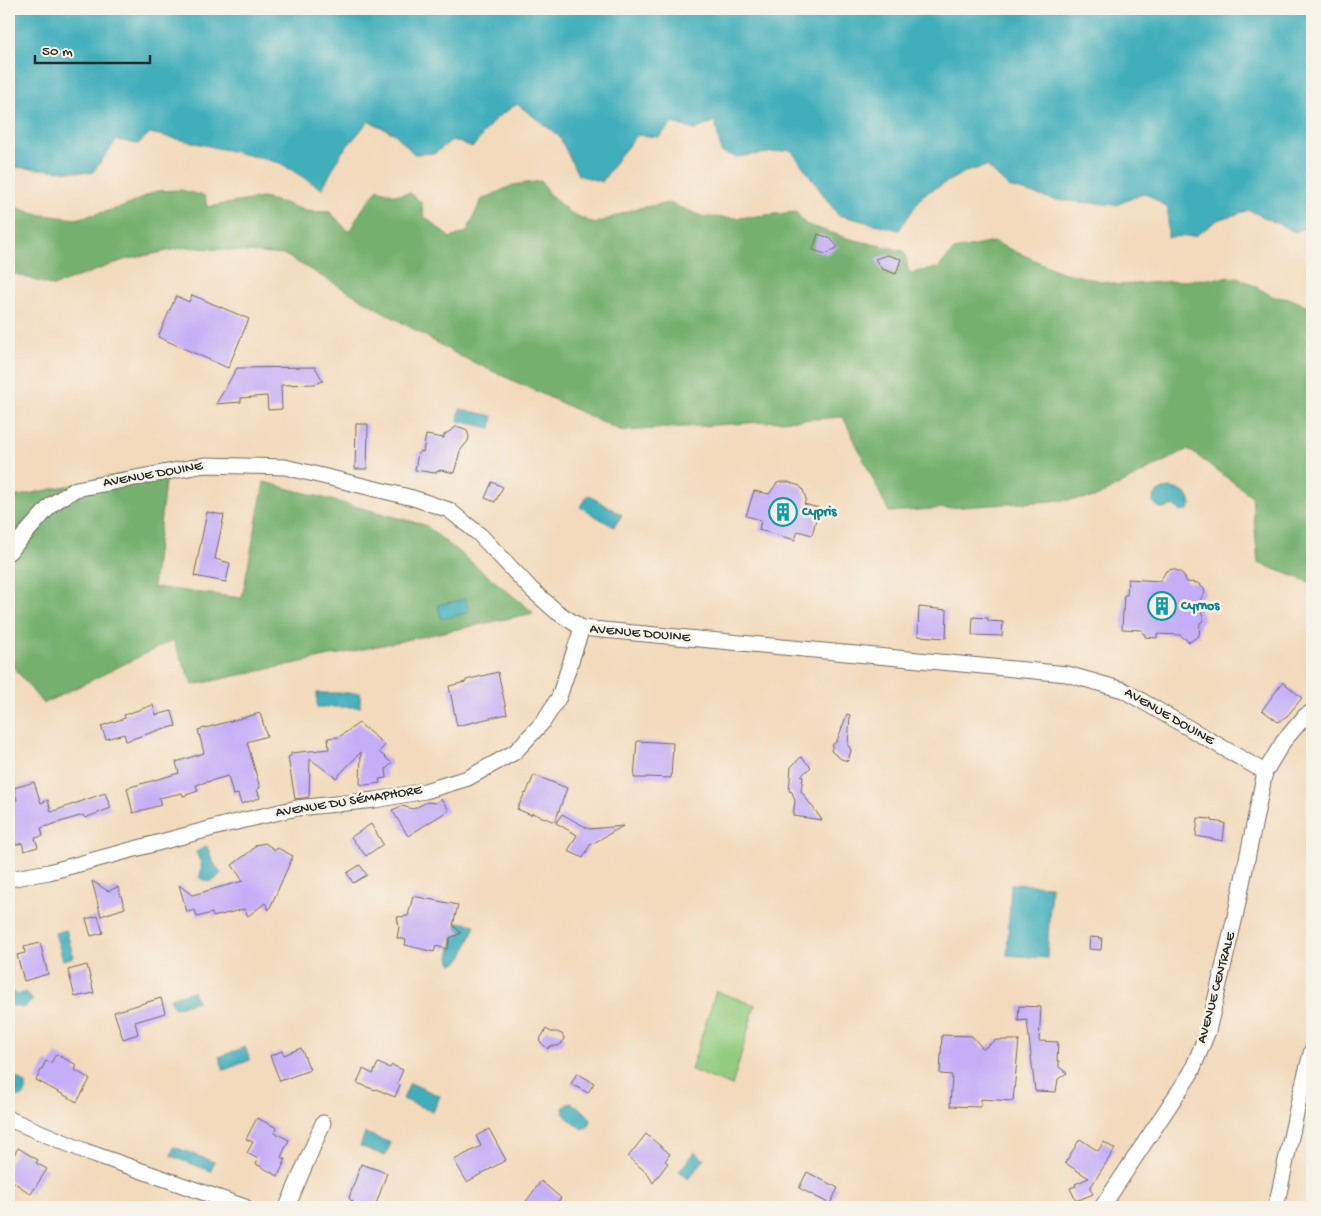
<svg xmlns="http://www.w3.org/2000/svg" width="1321" height="1216" font-family="'Gochi Hand',sans-serif">
	<style>
		.green { fill: #92cc80; stroke: #5e7c56 }
		.forest { fill: #75b06e; stroke: #506e4c }
		.water { fill: #3faebb; stroke: #356c73 }
		.building { fill: #c5adf7 }
		.lines { fill: none; stroke-linecap: round; stroke-linejoin: round }
		.minor-casing { stroke: #71685e; stroke-width: 17 }
		.minor { stroke: #fff; stroke-width: 15 }
		.labels { text-anchor: middle; dominant-baseline: central; stroke-width: 5; stroke-linejoin: round; paint-order: stroke }
		.street-label { font-size: 14px; fill: #2b2b2b; stroke: #f7f3e8 }
		.culture-label { font-size: 14px; font-weight: bold; fill: #0d838f; stroke: #f7f3e8; text-anchor: start }
	</style>
	<rect width="100%" height="100%" fill="#f7f3e8"/>
	<filter id="ink" filterUnits="userSpaceOnUse"><feTurbulence type="fractalNoise" baseFrequency=".02" numOctaves="2"/><feDisplacementMap in="SourceGraphic" scale="10" xChannelSelector="R" yChannelSelector="G"/><feConvolveMatrix kernelMatrix="1 2 1 2 8 2 1 2 1" color-interpolation-filters="sRGB"/></filter>
	<filter id="wash" filterUnits="userSpaceOnUse"><feTurbulence type="fractalNoise" baseFrequency=".0096" numOctaves="4" result="noise"/><feDisplacementMap in="SourceGraphic" scale="20" xChannelSelector="R" yChannelSelector="G"/><feGaussianBlur stdDeviation="1.12" result="paint"/><feColorMatrix in="noise" values="0 0 0 0 0 0 0 0 0 0 0 0 0 0 0 0 0 1.4 0 .05"/><feComposite in="paint" operator="in"/></filter>
	<g filter="url(#wash)">
		<rect width="100%" height="100%" fill="#f3dabc"/>
		<polygon class="green" points="716,991 755,1005 732,1086 691,1070"/>
		<g class="forest">
			<polygon points="541,181 548,193 569,212 595,224 634,209 669,203 704,217 738,218 796,212 805,224 850,239 904,251 909,273 938,268 954,250 994,242 1061,272 1119,285 1238,277 1274,297 1291,299 1312,309 1312,583 1258,563 1252,496 1188,449 1094,498 889,512 843,417 622,431 460,356 285,255 187,247 124,260 53,286 9,272 9,205 35,214 76,219 123,207 156,191 181,190 205,196 207,207 262,198 284,203 306,211 330,212 349,232 361,211 378,189 395,195 410,193 421,202 424,216 450,238 467,232 481,200 513,185"/>
			<polygon points="167,465 153,587 242,598 264,482 425,525 534,613 193,685 173,640 43,704 9,661 9,498"/>
		</g>
		<g class="water">
			<polygon points="9,9 1312,9 1312,225 1295,232 1249,210 1218,220 1195,236 1168,237 1168,208 1145,193 1116,205 1055,200 1009,187 987,166 965,172 923,195 899,230 838,215 791,150 736,157 721,152 715,121 695,130 673,123 659,137 637,135 619,157 602,182 578,175 559,136 517,104 495,119 473,147 452,140 435,153 414,154 395,134 369,121 342,152 322,189 280,163 231,151 150,133 138,144 117,140 92,173 12,167 9,166"/>
			<polygon points="460,409 493,416 491,428 458,421"/>
			<path d="M1170 488C1180 489 1190 494 1191 505L1188 510 1182 512C1178 510 1175 505 1171 506 1169 506 1168 508 1167 508 1160 510 1156 506 1153 501 1154 492 1161 489 1170 488Z"/>
			<polygon points="588,495 622,515 614,527 580,507"/>
			<polygon points="466,599 468,613 441,619 438,605"/>
			<rect x="317" y="693" width="43" height="14"/>
			<path d="M207 846 213 862 221 873C214 882 208 885 199 877 204 869 200 860 196 852Z"/>
			<polygon points="1011,884 1051,886 1047,958 1007,955"/>
			<polygon points="457,922 475,925 464,954 457,963 452,964 450,962 449,957"/>
			<polygon points="66,930 74,957 63,960 55,933"/>
			<polygon points="9,991 12,991 18,995 25,992 33,1000 23,1008 10,1005 9,1002"/>
			<polygon points="193,991 197,1001 174,1008 170,998"/>
			<polygon points="245,1047 250,1060 224,1070 219,1057"/>
			<path d="M10 1076H14L26 1084C28 1099 19 1099 9 1093Z"/>
			<polygon points="410,1083 440,1096 433,1112 403,1099"/>
			<path d="M571 1103C580 1108 585 1111 591 1119L589 1126 583 1129C574 1124 569 1120 563 1113L564 1111 563 1108 567 1104H570Z"/>
			<polygon points="365,1133 391,1143 385,1156 360,1146"/>
			<polygon points="174,1147 214,1162 211,1171 171,1156"/>
			<polygon points="695,1152 704,1160 688,1179 679,1171"/>
		</g>
		<g id="blocks">
			<g class="building">
				<polygon points="818,234 830,238 838,247 826,254 813,250"/>
				<polygon points="887,255 901,259 896,274 882,269 875,259"/>
				<polygon points="192,295 249,319 228,368 158,337 176,296 189,302"/>
				<polygon points="315,367 323,381 315,384 281,385 282,409 268,410 267,396 241,398 241,402 216,404 237,368"/>
				<polygon points="356,424 368,424 367,469 355,469"/>
				<polygon points="456,427 460,427 467,430 469,437 468,441 460,451 454,473 440,470 435,473 415,470 418,453 420,453 420,451 423,452 426,435 444,438 444,435"/>
				<polygon points="492,482 503,487 495,502 485,498"/>
				<polygon points="780,482 788,482 800,486 803,490 806,499 804,504 819,508 812,535 798,531 795,540 759,530 761,520 746,516 754,491 769,494 777,483"/>
				<polygon points="207,512 224,515 215,559 230,563 226,582 194,576"/>
				<polygon points="1173,569 1180,572 1183,574 1187,582 1198,583 1204,589 1205,593 1201,598 1200,611 1203,615 1203,621 1200,623 1199,636 1189,642 1180,635 1157,634 1157,638 1145,637 1145,634 1143,634 1142,630 1122,629 1124,595 1127,595 1128,579 1160,581 1166,571"/>
				<polygon points="919,607 947,610 946,638 918,636"/>
				<polygon points="973,617 988,618 988,621 1003,622 1002,636 972,635"/>
				<polygon points="498,672 507,714 457,726 449,686 466,682 466,680"/>
				<polygon points="1283,682 1302,698 1287,716 1278,722 1262,710"/>
				<polygon points="153,705 156,715 172,711 176,726 165,729 165,728 126,741 124,734 106,739 101,726 125,718 124,715"/>
				<polygon points="260,713 267,736 247,742 260,788 257,789 260,798 241,804 238,794 233,795 228,776 196,785 198,791 183,796 182,793 159,798 161,805 133,813 127,788 179,773 176,762 204,753 198,730"/>
				<polygon points="847,714 850,715 848,745 851,750 848,761 841,759 831,751 833,744 837,741"/>
				<polygon points="359,723 385,745 379,752 392,763 386,769 387,778 379,779 380,783 366,785 360,784 361,752 336,778 310,759 309,797 295,799 288,757 291,756 291,753 329,749 328,738 339,737"/>
				<polygon points="637,741 673,743 671,778 646,777 646,778 634,778"/>
				<polygon points="801,757 811,767 801,776 803,777 801,791 822,820 793,816 795,801 792,792 789,791 791,767"/>
				<polygon points="534,775 567,788 555,822 532,813 531,815 517,809 525,793 526,794"/>
				<polygon points="34,782 41,803 48,800 51,812 105,793 111,808 85,818 83,815 41,828 43,836 35,838 38,847 24,851 22,843 16,845 9,823 13,821 9,809 9,803 17,800 14,788"/>
				<polygon points="441,799 449,810 408,836 392,810 402,806 413,809 427,802 435,803"/>
				<polygon points="562,814 589,829 623,826 590,845 583,858 568,851 577,835 556,823"/>
				<polygon points="1198,818 1212,819 1212,821 1225,823 1223,841 1196,836"/>
				<polygon points="371,824 383,844 366,856 351,837"/>
				<polygon points="265,843 275,850 278,848 293,856 269,910 265,903 248,916 244,909 213,917 212,913 197,917 195,910 187,912 179,885 192,895 243,881 232,865 252,850 256,845"/>
				<polygon points="360,865 367,875 353,883 347,873"/>
				<polygon points="92,881 108,891 118,887 125,908 101,916"/>
				<polygon points="413,896 458,905 453,925 461,933 450,938 447,949 436,946 434,952 405,945 406,940 397,938 399,927 397,917 408,916"/>
				<polygon points="98,916 103,933 91,936 86,919"/>
				<polygon points="1090,937 1102,938 1101,950 1089,949"/>
				<polygon points="40,943 48,974 24,981 17,955 25,953 24,947"/>
				<polygon points="87,965 94,993 75,997 68,970"/>
				<polygon points="161,998 165,1013 135,1022 138,1034 123,1039 114,1012"/>
				<polygon points="1019,1006 1041,1007 1039,1041 1058,1042 1057,1061 1059,1061 1059,1067 1067,1073 1058,1079 1056,1092 1035,1091 1027,1020 1018,1021"/>
				<polygon points="546,1029 551,1032 557,1032 562,1034 564,1038 562,1043 558,1046 550,1046 548,1049 539,1041"/>
				<polygon points="942,1035 972,1036 983,1049 996,1040 1019,1040 1013,1101 981,1099 981,1107 950,1106 952,1075 940,1074"/>
				<polygon points="301,1048 310,1070 280,1081 270,1056 282,1051 284,1055"/>
				<polygon points="56,1054 77,1065 75,1070 90,1079 77,1102 36,1080 46,1061 51,1063"/>
				<polygon points="378,1063 390,1068 392,1065 403,1070 397,1084 400,1085 395,1097 376,1089 375,1090 357,1083 363,1069 373,1074"/>
				<polygon points="577,1073 594,1083 588,1093 571,1084"/>
				<polygon points="257,1118 277,1128 275,1133 289,1140 281,1157 286,1159 278,1176 256,1164 258,1159 247,1153 253,1142 246,1139"/>
				<polygon points="489,1129 506,1160 467,1182 454,1160 481,1146 476,1136"/>
				<polygon points="646,1134 670,1154 665,1161 668,1163 653,1183 647,1173 628,1157"/>
				<polygon points="1080,1139 1098,1151 1104,1142 1115,1149 1090,1188 1093,1194 1076,1201 1070,1188 1076,1186 1075,1184 1089,1178 1065,1163"/>
				<polygon points="18,1148 38,1160 36,1163 47,1169 31,1194 9,1179 9,1163"/>
				<polygon points="361,1164 387,1173 375,1207 357,1206 349,1198"/>
				<polygon points="807,1172 838,1188 830,1204 799,1188"/>
				<polygon points="541,1181 561,1198 554,1207 522,1207"/>
			</g>
		</g>
	</g>
	<g filter="url(#ink)">
		<use href="#blocks" fill-opacity="0" stroke="#71685e" stroke-width="1"/>
		<g class="lines">
			<defs>
				<g id="minor">
					<polyline points="9,552 52,504 76,489 205,465 285,467 413,498 449,510 480,535 532,590 557,612 582,628 1067,674 1123,690 1265,772"/>
					<polyline points="9,879 49,872 228,824 297,808 375,800 425,791 468,778 515,752 543,722 559,697 582,628"/>
					<polyline points="9,1119 85,1151 245,1207"/>
					<polyline points="287,1207 323,1123"/>
					<polyline points="1102,1207 1191,1073 1208,1031 1235,917 1265,772 1283,742 1305,716 1312,712"/>
					<polyline points="1276,1207 1299,1100 1312,1050"/>
				</g>
			</defs>
			<use href="#minor" class="minor-casing"/>
			<use href="#minor" class="minor"/>
		</g>
	</g>
	<defs>
		<symbol id="building-ring" viewBox="-11 -11 22 22"><circle r="9.5" fill="#f7f3e8" stroke="#0f9aa8" stroke-width="1.5"/><path d="M-4-6H4V6H1V3H-1V6H-4ZM-2.5-4.3h1.7v1.8h-1.7ZM.8-4.3h1.7v1.8H.8ZM-2.5-1h1.7V.8h-1.7ZM.8-1h1.7V.8H.8Z" fill="#0f9aa8"/></symbol>
	</defs>
	<g fill-rule="evenodd">
		<use href="#building-ring" x="767" y="496" width="32" height="32"/>
		<use href="#building-ring" x="1146" y="590" width="32" height="32"/>
	</g>
	<g class="labels">
		<g class="street-label">
			<text transform="translate(153 475) rotate(-10)">AVENUE DOUINE</text>
			<text transform="translate(640 634) rotate(5)">AVENUE DOUINE</text>
			<text transform="translate(1169 717) rotate(30)">AVENUE DOUINE</text>
			<text transform="translate(349 802) rotate(-9)">AVENUE DU SÉMAPHORE</text>
			<text transform="translate(1217 988) rotate(-75)">AVENUE CENTRALE</text>
		</g>
		<g class="culture-label">
			<text x="802" y="512">Cypris</text>
			<text x="1181" y="606">Cyrnos</text>
		</g>
	</g>
	<rect width="1321" height="1216" fill="none" stroke="#f7f3e8" stroke-width="30"/>
	<path d="M35 55v8h115v-8" fill="none" stroke="#2b2b2b" stroke-width="2.5"/>
	<text x="42" y="55" font-size="15" fill="#2b2b2b" stroke="#f7f3e8" stroke-width="4" paint-order="stroke">50 m</text>
</svg>
